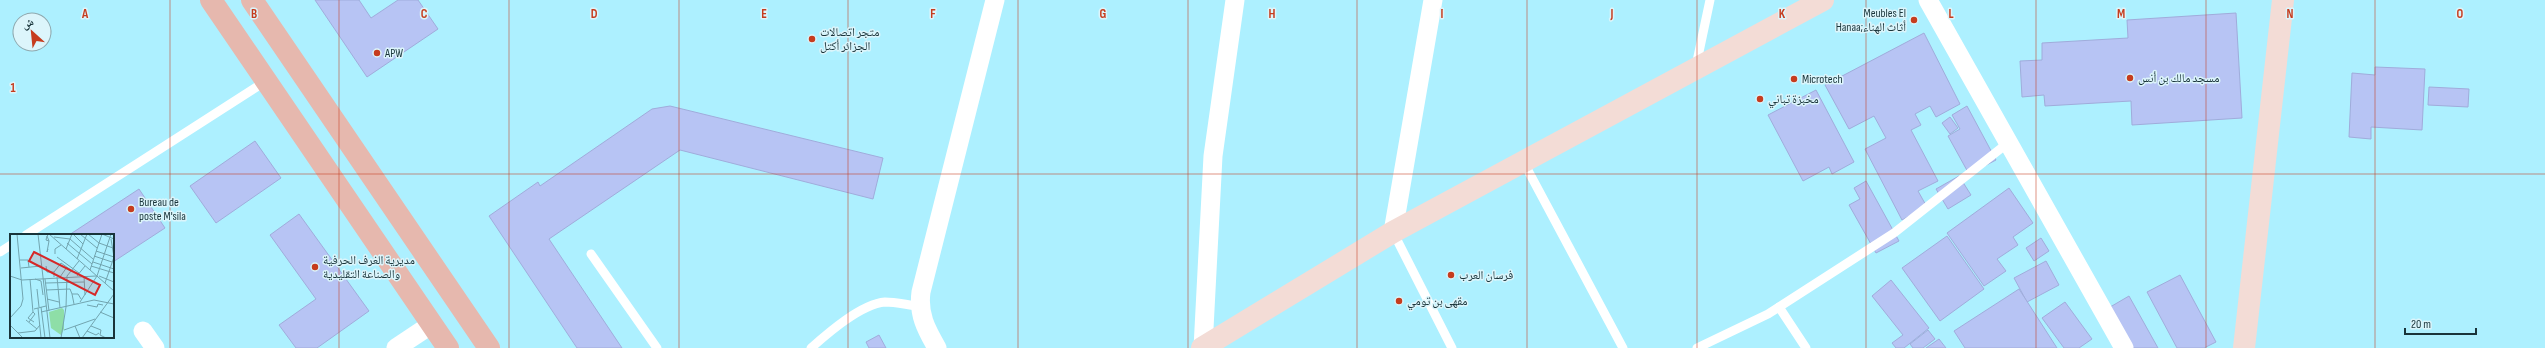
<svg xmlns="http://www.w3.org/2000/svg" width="2545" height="348" font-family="'Sofia Sans Condensed','Noto Naskh Arabic',sans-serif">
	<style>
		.building { fill: #b7c4f4; stroke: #a0acdb }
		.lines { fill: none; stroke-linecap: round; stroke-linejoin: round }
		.lane { stroke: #fff; stroke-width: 9 }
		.street { stroke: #fff; stroke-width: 19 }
		.secondary { stroke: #f3dcd6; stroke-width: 22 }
		.primary { stroke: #e6b8ae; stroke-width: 22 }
		.grid { fill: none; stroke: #c63c1e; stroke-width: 1; stroke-opacity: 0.55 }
		.poi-dot { fill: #c63c1e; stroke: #dcf5fb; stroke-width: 1.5 }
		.labels { text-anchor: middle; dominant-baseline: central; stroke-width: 3; stroke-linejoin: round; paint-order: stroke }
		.poi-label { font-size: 12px; fill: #19343a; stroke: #dcf5fb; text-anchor: start }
		.inset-road { fill: none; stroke: #72a5b0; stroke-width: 1 }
		.view { fill: #d62828; fill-opacity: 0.15; stroke: #d62828; stroke-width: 2 }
		.inset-edge { fill: none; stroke: #19343a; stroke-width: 2 }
		.grid-label { font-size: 13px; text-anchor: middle; font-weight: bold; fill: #c63c1e; stroke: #dcf5fb; stroke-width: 3; stroke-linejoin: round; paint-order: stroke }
	</style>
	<rect width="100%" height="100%" fill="#adf0ff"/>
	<g class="building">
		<polygon points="315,0 359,0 371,18 398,0 418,0 438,29 367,77"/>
		<polygon points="2236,13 2242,118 2132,125 2131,101 2045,106 2044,95 2022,97 2020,61 2042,60 2042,43 2128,38 2127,20"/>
		<polygon points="1924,33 1960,104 1936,117 1930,106 1915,114 1921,125 1911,130 1938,181 1918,191 1927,207 1902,220 1865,149 1886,138 1874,116 1849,129 1825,85"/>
		<polygon points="2375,67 2425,69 2422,130 2371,127 2371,139 2349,137 2352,73 2375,75"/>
		<polygon points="2429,87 2469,89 2468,107 2428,105"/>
		<polygon points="1816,90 1854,162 1832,174 1829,167 1803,181 1768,115"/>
		<polygon points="670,106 883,158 873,199 680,150 549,239 622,348 577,348 489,216 538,182 540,186 652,109"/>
		<polygon points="1967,106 1996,160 1969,174 1948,136 1960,129 1952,115"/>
		<polygon points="1950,117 1958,128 1950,134 1942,123"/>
		<polygon points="255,141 281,178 216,223 190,186"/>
		<polygon points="1959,176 1971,195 1948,209 1936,189"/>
		<polygon points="1866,181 1899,241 1876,253 1849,205 1860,199 1854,188"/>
		<polygon points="2009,188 2033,223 2013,237 2018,245 1997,259 2006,271 1984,286 1947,233"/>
		<polygon points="139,189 165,228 113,262 113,235 69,235"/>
		<polygon points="299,214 369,311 317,348 296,348 279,325 316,299 270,235"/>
		<polygon points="1947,236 1984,289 1940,321 1902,268"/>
		<polygon points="2041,238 2049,251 2034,261 2026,248"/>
		<polygon points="2046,261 2059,285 2027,302 2014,278"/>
		<polygon points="2180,275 2216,342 2204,348 2177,348 2147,292"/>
		<polygon points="1891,280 1929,328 1904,348 1896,348 1892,343 1903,335 1872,296"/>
		<polygon points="2019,289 2057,348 1965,348 1954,331"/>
		<polygon points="2129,296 2158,348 2126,348 2105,310"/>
		<polygon points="2065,302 2092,339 2079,348 2064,348 2042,318"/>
		<polygon points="1928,330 1935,339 1923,348 1913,348 1910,344"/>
		<polygon points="879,335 886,348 869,348 866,342"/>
		<polygon points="1939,339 1946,348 1926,348"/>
	</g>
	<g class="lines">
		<g class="lane">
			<polyline points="1696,66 1710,0"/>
			<polyline points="1523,161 1623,348"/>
			<polyline points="1393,232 1452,348"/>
			<polyline points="26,235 266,81"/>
			<polyline points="0,252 11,245"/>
			<polyline points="591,254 657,348"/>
			<polyline points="1779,307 1806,348"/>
			<path d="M811 348C828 333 861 304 885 302 896 302 908 305 919 306"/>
			<polyline points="1697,348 1768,314 1894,233 2009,142"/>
		</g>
		<g class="street">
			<polyline points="1928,0 2124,348"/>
			<polyline points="1393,232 1433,0"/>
			<polyline points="143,331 155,348"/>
			<polyline points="396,348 432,324"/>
			<path d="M937 348C926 329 918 314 921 292L995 0"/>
			<polyline points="1203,348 1213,156 1235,0"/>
		</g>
		<g class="secondary">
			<polyline points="1202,348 1393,232 1823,0"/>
			<polyline points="2244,348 2283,0"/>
		</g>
		<g class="primary">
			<polyline points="211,0 448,348"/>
			<polyline points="252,0 489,348"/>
		</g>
	</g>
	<path class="grid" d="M170 0V348M339 0V348M509 0V348M679 0V348M848 0V348M1018 0V348M1188 0V348M1357 0V348M1527 0V348M1697 0V348M1866 0V348M2036 0V348M2206 0V348M2375 0V348M0 174H2545"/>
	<g class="poi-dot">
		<circle cx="1914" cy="20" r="4"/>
		<circle cx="812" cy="39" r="4"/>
		<circle cx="377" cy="53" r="4"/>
		<circle cx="2130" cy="78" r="4"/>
		<circle cx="1794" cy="79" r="4"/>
		<circle cx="1760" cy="99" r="4"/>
		<circle cx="131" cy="209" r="4"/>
		<circle cx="315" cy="267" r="4"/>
		<circle cx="1451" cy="275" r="4"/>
		<circle cx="1399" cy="301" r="4"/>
	</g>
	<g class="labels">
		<g class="poi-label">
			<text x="1906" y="13" text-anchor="end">Meubles El<tspan x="1906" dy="14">Hanaa;أثاث الهناء</tspan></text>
			<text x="820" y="32">متجر اتصالات<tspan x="820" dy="14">الجزائر أكتل</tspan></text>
			<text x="385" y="53">APW</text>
			<text x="2138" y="78">مسجد مالك بن أنس</text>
			<text x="1802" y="79">Microtech</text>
			<text x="1768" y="99">مخبزة تباني</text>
			<text x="139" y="202">Bureau de<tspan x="139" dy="14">poste M'sila</tspan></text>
			<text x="323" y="260">مديرية الغرف الحرفية<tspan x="323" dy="14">والصناعة التقليدية</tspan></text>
			<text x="1459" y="275">فرسان العرب</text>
			<text x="1407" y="301">مقهى بن تومي</text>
		</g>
	</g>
	<g transform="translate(10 234)">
		<rect width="104" height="104" fill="#adf0ff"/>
		<path d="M52 74 54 76V95L51 101 41 94 39 78Z" fill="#8edea7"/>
		<path class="inset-road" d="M28 0 40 104M39 0 104 57M63 0 73 10M70 0 87 14M78 0 89 9M92 0 104 5M37 2 39 7 36 6 37 2 38 1V0M44 3 60 5 83 25M101 5 104 23M57 9 82 30M89 9 103 14M38 15 37 18 39 7M56 15 62 0M86 17 104 23M45 20V15L51 11M84 22 102 28M47 23 69 39M67 25 77 0M10 26H18L19 33M83 28 104 35M36 32 37 38H44M81 32 104 39M11 34 31 32M80 36 92 0M0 42 12 46 86 42M67 42 75 32M74 42 75 61M89 42 104 48M44 43V38L51 29 61 36M47 43 50 74M50 43 57 33M25 45 31 47 33 61M35 45 39 77M36 49 74 48M95 49 104 23M27 55 29 73M36 56 60 55 62 60M37 65 49 68M70 68 87 42 101 0M64 70 62 60H68L71 65M77 71 87 73 88 70 93 71M31 73 35 104M56 73 57 42 69 27M28 74 31 104M24 75 36 72M23 78 18 84 24 88M31 78 84 66 104 70M90 78 104 84M0 84 11 72 13 65 7 0M16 86 27 95M19 88 25 80 23 78 20 45M0 91 13 104M65 92 70 104M81 92 91 96 90 101 96 104M54 96 85 85M77 97 86 101 89 99M8 99 25 97 30 91M51 104 56 73M72 104 104 60"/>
		<path class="view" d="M24 18 90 51 85 61 19 27Z"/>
		<rect width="104" height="104" class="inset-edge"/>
	</g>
	<g class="grid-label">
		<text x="85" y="18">A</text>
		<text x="254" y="18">B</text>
		<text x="424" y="18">C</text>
		<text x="594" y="18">D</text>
		<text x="764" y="18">E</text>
		<text x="933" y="18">F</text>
		<text x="1103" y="18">G</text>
		<text x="1272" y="18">H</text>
		<text x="1442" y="18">I</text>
		<text x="1612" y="18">J</text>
		<text x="1782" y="18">K</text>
		<text x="1951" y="18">L</text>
		<text x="2121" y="18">M</text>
		<text x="2290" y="18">N</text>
		<text x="2460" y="18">O</text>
		<text x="13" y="92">1</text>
	</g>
	<g transform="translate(32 32) rotate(333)"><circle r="19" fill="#dcf5fb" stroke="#8ea8ae"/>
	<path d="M0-3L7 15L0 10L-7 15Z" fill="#c63c1e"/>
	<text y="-6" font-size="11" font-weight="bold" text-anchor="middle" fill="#19343a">ش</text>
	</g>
	<path d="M2405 328v6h71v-6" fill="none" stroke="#19343a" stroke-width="2"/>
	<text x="2411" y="328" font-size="12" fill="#19343a" stroke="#dcf5fb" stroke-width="3" paint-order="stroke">20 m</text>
</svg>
